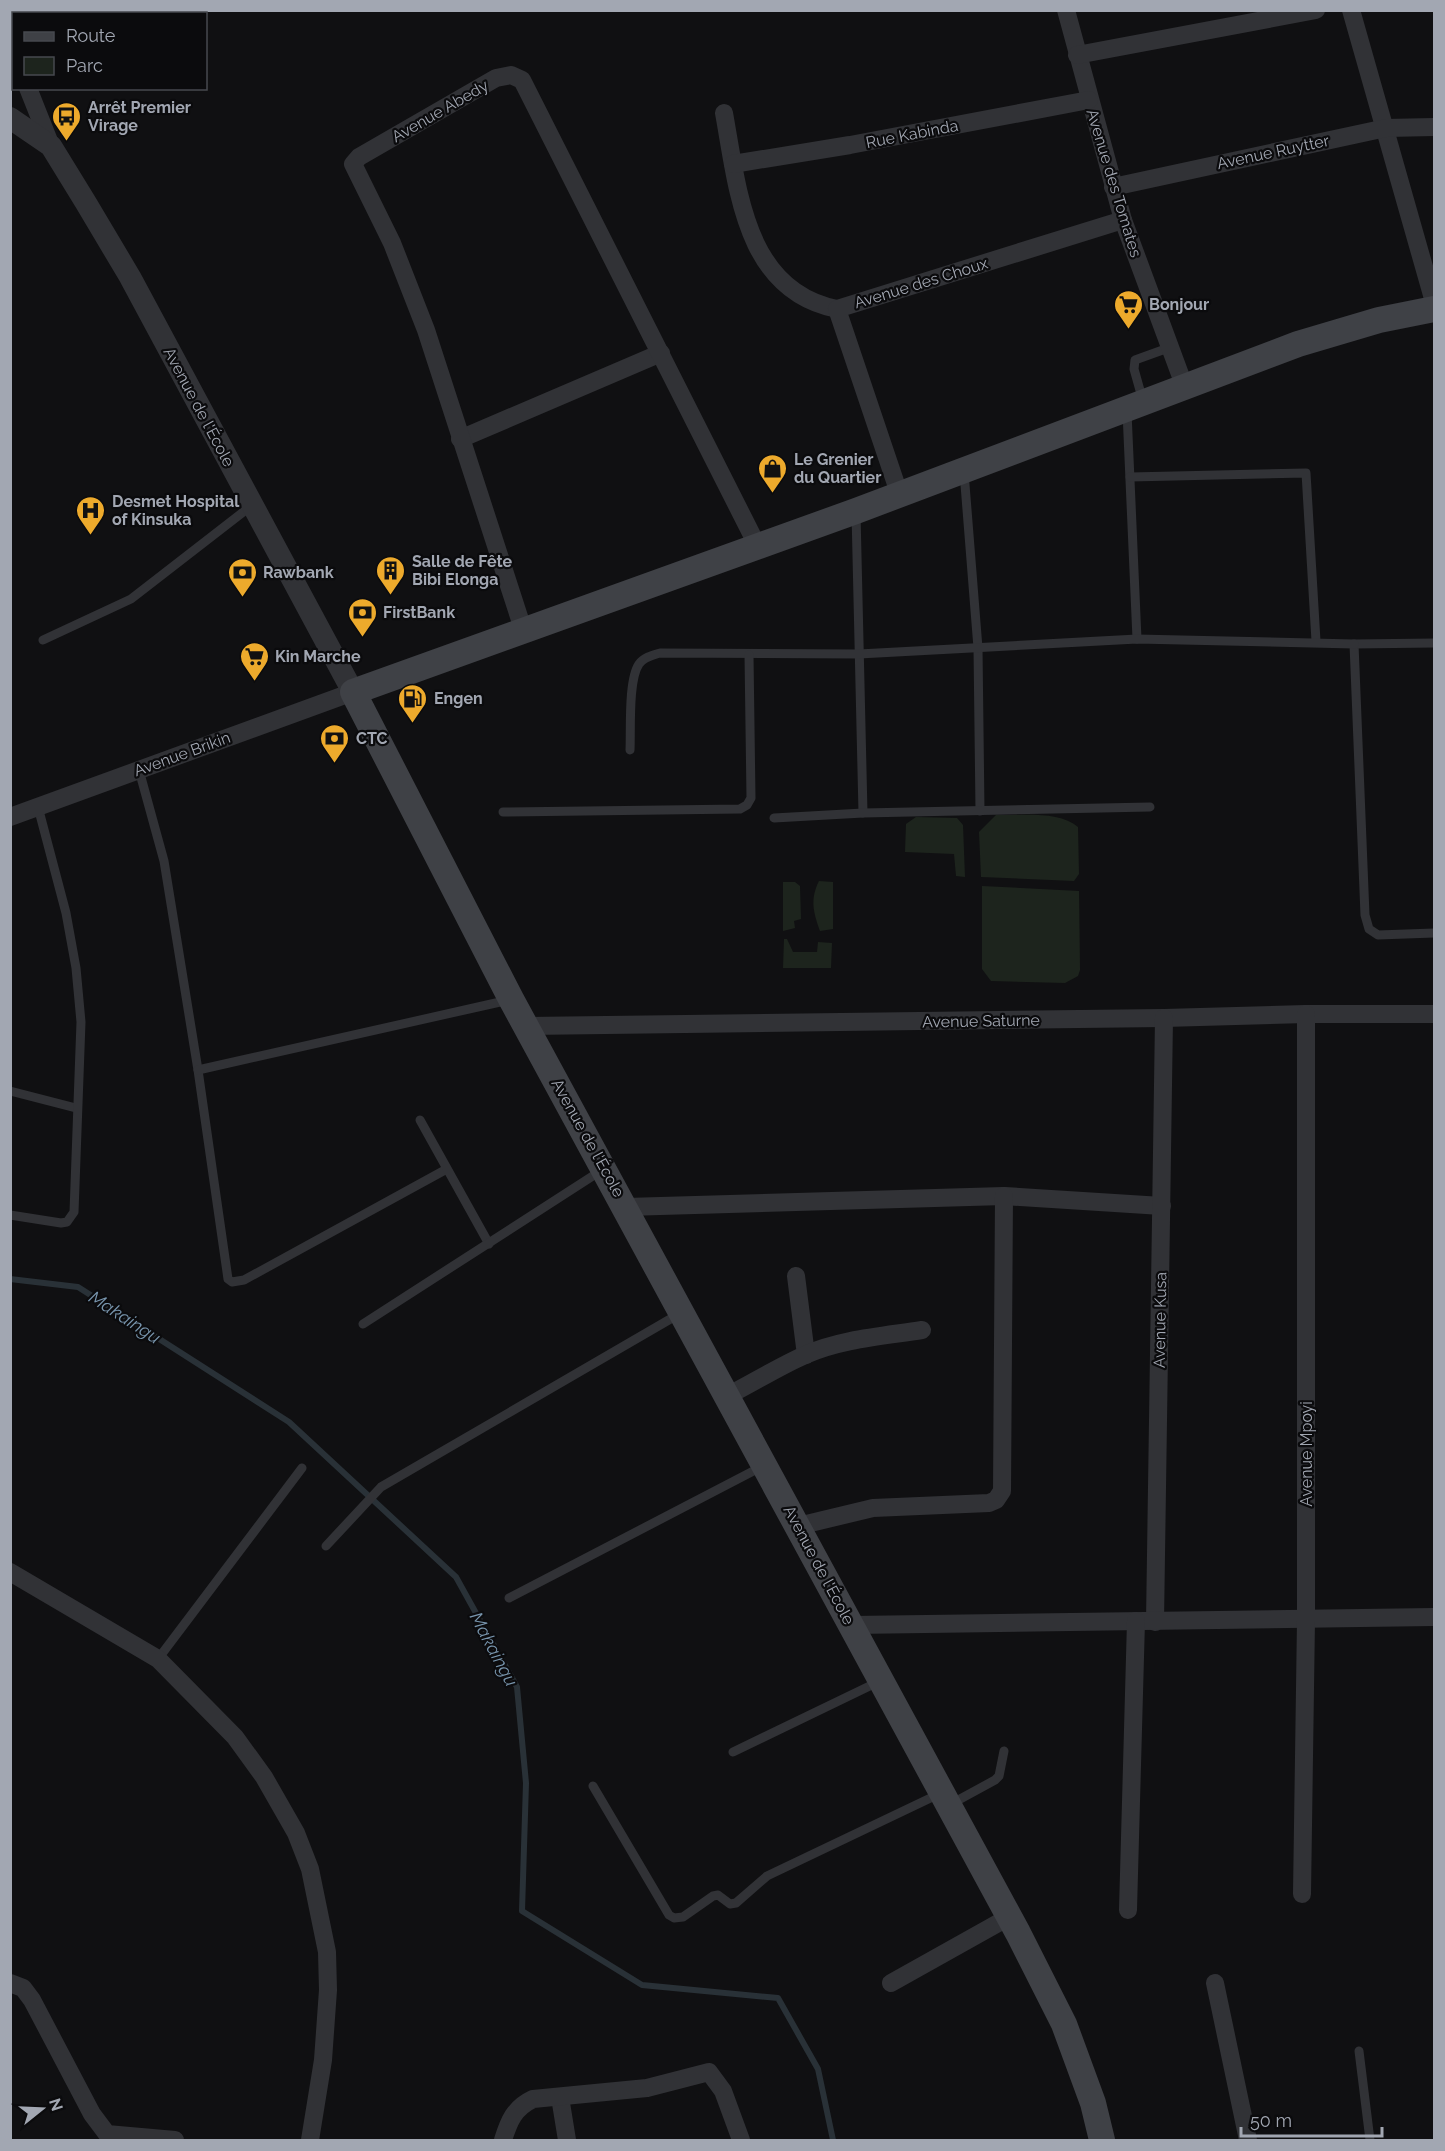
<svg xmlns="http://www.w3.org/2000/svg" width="1445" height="2151" font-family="Raleway,sans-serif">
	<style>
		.green { fill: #1d241d }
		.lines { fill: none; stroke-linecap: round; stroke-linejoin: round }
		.stream { stroke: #293137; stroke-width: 6 }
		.service { stroke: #313236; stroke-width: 9 }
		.minor { stroke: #313236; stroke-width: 18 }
		.tertiary { stroke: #313236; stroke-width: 22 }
		.secondary { stroke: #3f4146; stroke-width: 26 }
		.labels { text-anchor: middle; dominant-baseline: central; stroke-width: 4.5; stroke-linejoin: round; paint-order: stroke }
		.poi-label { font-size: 16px; font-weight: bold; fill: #a2a7b2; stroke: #0b0b0d; text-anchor: start }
		.street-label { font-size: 16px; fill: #a2a7b2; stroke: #0b0b0d }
		.water-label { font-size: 18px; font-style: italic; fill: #7895ad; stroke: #0b0b0d }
	</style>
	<rect width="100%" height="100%" fill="#101012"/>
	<g class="green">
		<path d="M996 815C1019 816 1059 810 1078 827L1079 874 1074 881 981 877 979 832Z"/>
		<polygon points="916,817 957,818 963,825 965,877 956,876 954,854 905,852 906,824"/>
		<path d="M819 881 833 882V929L820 931C813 912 810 899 819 881Z"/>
		<polygon points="783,882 795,882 800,886 801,919 794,921 795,928 783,931"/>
		<polygon points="982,886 1079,891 1080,970 1078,976 1065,983 991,981 982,969"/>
		<polygon points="784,939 787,939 793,952 817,952 818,942 832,943 831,968 783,968"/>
	</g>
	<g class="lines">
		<polyline class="stream" points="10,1279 78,1287 289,1422 456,1577 517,1687 526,1783 522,1911 642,1985 778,1998 818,2069 833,2140"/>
		<g class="service">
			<polyline points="1143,401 1134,369 1135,360 1171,347"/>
			<polyline points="1127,412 1137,639"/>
			<polyline points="964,472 978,648 980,811"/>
			<polyline points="1130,477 1306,473 1316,641"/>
			<polyline points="856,513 863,813"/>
			<polyline points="43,640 131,599 251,506"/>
			<polyline points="1434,643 1354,644 1365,915 1369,929 1378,935 1434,933"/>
			<path d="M630 750C631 730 628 680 639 664 644 657 653 655 660 653L859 654 1137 639 1354 644"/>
			<polyline points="139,770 164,861 198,1070 228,1279 232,1282 244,1280 445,1170"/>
			<polyline points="503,812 740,809 747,805 751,798 749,655"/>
			<polyline points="774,818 863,813 1150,807"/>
			<polyline points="198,1070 509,1000"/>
			<polyline points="10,1091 76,1108"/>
			<polyline points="420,1120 489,1244"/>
			<polyline points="10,1215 61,1223 67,1222 74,1212 81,1022 76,968 66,913 38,807"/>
			<polyline points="363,1324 602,1170"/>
			<polyline points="326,1546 381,1487 679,1314"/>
			<polyline points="509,1598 763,1466"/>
			<polyline points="158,1659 302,1468"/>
			<polyline points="733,1752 880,1681"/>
			<polyline points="593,1786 669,1915 674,1918 683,1917 713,1896 718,1895 730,1904 736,1903 767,1876 941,1793"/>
			<polyline points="951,1804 995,1780 999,1776 1004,1751"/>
			<polyline points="1359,2051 1370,2140"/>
		</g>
		<g class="minor">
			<polyline points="1066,10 1123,220 1184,385"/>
			<polyline points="1351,10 1434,302"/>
			<polyline points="10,34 14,44"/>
			<polyline points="1077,55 1316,10"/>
			<polyline points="28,88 51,146"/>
			<path d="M724 113C738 190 745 291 837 309"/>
			<polyline points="733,164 850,145 1089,100"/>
			<polyline points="1113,187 1386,128 1434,127"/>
			<polyline points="460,439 661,353"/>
			<polyline points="899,493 837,309 1123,220"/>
			<polyline points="523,629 426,330 392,243 353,164 359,157 496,78 511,75 522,80 757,545"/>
			<polyline points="10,817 353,692"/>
			<polyline points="527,1026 1164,1018 1306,1014 1434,1014"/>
			<polyline points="626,1207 1004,1196 1162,1206"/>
			<polyline points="796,1276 806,1355"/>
			<path d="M727 1396C753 1383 778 1367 805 1355 841 1339 884 1336 922 1330"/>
			<polyline points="798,1526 873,1508 989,1503 996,1500 1002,1491 1004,1196"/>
			<polyline points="10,1572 158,1659 235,1737 264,1777 296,1833 310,1869 327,1952 328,1990 323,2060 310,2140"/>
			<polyline points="1155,1622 1164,1018"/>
			<polyline points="852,1625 1434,1617"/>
			<polyline points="1302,1894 1306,1620 1306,1014"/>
			<polyline points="1128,1910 1136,1621"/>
			<polyline points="10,1983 23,1988 32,2000 92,2114 107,2134 175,2140"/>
			<polyline points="891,1983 1009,1917"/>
			<polyline points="1215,1983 1248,2140"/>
			<polyline points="560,2097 567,2140"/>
			<path d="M503 2140C509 2121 514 2108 533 2099L647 2088 709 2072 723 2091 741 2140"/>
		</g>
		<polyline class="tertiary" points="10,118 51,146 86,203 130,277 353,692"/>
		<polyline class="secondary" points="1102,2140 1093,2103 1064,2024 1018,1933 511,999 353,692 856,511 1298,344 1379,320 1434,309"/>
	</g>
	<defs>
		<symbol id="bus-pin" viewBox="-11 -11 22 30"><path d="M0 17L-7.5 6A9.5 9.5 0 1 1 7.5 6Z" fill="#edaa2c" stroke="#0b0b0d"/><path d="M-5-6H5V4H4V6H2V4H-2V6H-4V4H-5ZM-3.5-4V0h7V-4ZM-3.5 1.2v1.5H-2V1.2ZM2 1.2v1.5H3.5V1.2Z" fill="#111"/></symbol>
		<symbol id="supermarket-pin" viewBox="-11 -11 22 30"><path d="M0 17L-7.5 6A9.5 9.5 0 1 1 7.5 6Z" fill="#edaa2c" stroke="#0b0b0d"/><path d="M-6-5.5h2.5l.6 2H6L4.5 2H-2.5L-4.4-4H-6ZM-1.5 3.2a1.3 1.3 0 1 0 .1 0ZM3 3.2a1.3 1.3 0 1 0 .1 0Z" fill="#111"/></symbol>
		<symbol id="shop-pin" viewBox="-11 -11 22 30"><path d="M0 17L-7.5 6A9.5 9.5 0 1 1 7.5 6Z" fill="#edaa2c" stroke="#0b0b0d"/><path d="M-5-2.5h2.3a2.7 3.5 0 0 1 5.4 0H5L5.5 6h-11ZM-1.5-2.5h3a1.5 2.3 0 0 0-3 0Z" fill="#111"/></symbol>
		<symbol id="hospital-pin" viewBox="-11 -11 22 30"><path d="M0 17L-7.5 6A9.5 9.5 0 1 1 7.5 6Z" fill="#edaa2c" stroke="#0b0b0d"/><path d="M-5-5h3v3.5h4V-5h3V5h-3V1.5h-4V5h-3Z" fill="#111"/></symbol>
		<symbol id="building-pin" viewBox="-11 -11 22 30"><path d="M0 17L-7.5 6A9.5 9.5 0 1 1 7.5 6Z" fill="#edaa2c" stroke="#0b0b0d"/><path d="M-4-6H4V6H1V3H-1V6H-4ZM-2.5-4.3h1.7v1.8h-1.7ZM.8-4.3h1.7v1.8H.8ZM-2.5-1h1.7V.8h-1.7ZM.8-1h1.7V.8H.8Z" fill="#111"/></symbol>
		<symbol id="bank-pin" viewBox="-11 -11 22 30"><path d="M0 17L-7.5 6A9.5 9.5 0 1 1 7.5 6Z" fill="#edaa2c" stroke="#0b0b0d"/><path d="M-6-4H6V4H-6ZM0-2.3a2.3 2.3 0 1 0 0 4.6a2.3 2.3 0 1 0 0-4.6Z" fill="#111"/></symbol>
		<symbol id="fuel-pin" viewBox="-11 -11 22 30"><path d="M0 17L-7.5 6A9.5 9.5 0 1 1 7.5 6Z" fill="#edaa2c" stroke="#0b0b0d"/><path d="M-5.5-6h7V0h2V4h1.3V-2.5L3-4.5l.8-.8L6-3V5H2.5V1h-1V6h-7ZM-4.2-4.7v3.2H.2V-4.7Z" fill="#111"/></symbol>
	</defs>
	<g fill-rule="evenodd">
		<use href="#bus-pin" x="50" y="100" width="33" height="45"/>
		<use href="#supermarket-pin" x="1112" y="288" width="33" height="45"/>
		<use href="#shop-pin" x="756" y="452" width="33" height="45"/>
		<use href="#hospital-pin" x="74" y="494" width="33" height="45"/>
		<use href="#building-pin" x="374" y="554" width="33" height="45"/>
		<use href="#bank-pin" x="226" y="556" width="33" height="45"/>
		<use href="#bank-pin" x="346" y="596" width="33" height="45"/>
		<use href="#supermarket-pin" x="238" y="640" width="33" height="45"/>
		<use href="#fuel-pin" x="396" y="682" width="33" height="45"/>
		<use href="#bank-pin" x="318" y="722" width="33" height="45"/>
	</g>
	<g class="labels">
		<g class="poi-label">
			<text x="88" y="107">Arrêt Premier<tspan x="88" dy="18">Virage</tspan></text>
			<text x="1149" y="304">Bonjour</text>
			<text x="794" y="459">Le Grenier<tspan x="794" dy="18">du Quartier</tspan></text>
			<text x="112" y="501">Desmet Hospital<tspan x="112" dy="18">of Kinsuka</tspan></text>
			<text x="412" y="561">Salle de Fête<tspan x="412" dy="18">Bibi Elonga</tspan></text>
			<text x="263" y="572">Rawbank</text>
			<text x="383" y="612">FirstBank</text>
			<text x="275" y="656">Kin Marche</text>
			<text x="434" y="698">Engen</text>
			<text x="356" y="738">CTC</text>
		</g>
		<g class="street-label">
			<text transform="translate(440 111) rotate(-30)">Avenue Abedy</text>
			<text transform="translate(912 134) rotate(-11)">Rue Kabinda</text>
			<text transform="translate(1273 152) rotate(-12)">Avenue Ruytter</text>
			<text transform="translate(1114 183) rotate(73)">Avenue des Tomates</text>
			<text transform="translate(921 283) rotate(-17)">Avenue des Choux</text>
			<text transform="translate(199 407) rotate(62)">Avenue de l'École</text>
			<text transform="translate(182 754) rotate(-20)">Avenue Brikin</text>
			<text transform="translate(981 1021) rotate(-1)">Avenue Saturne</text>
			<text transform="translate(588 1138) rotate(61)">Avenue de l'École</text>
			<text transform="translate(1160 1320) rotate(-89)">Avenue Kusa</text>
			<text transform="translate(1306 1454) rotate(-90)">Avenue Mpoyi</text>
			<text transform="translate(819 1565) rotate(62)">Avenue de l'École</text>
		</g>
		<g class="water-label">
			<text transform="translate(125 1317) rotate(33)">Makaingu</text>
			<text transform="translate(494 1649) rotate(62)">Makaingu</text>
		</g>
	</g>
	<rect width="1445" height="2151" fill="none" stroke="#a2a7b2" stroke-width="24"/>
	<rect x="12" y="12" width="195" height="78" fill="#0b0b0d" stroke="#47494f" stroke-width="1.5"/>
	<rect x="24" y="32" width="30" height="9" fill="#3f4146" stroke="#47494f" stroke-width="1.5"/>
	<text x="66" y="42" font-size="18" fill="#a2a7b2">Route</text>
	<rect x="24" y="57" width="30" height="18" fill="#1d241d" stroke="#47494f" stroke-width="1.5"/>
	<text x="66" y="72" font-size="18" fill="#a2a7b2">Parc</text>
	<g transform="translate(42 2109) rotate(72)" stroke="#0b0b0d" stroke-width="4.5" paint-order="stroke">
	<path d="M0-4.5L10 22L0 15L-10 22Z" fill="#a2a7b2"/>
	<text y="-9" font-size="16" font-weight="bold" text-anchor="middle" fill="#a2a7b2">N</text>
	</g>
	<path d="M1241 2127v9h141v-9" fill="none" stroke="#a2a7b2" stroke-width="3"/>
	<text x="1250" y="2127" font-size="18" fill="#a2a7b2" stroke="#0b0b0d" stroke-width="4.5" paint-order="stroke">50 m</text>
</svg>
